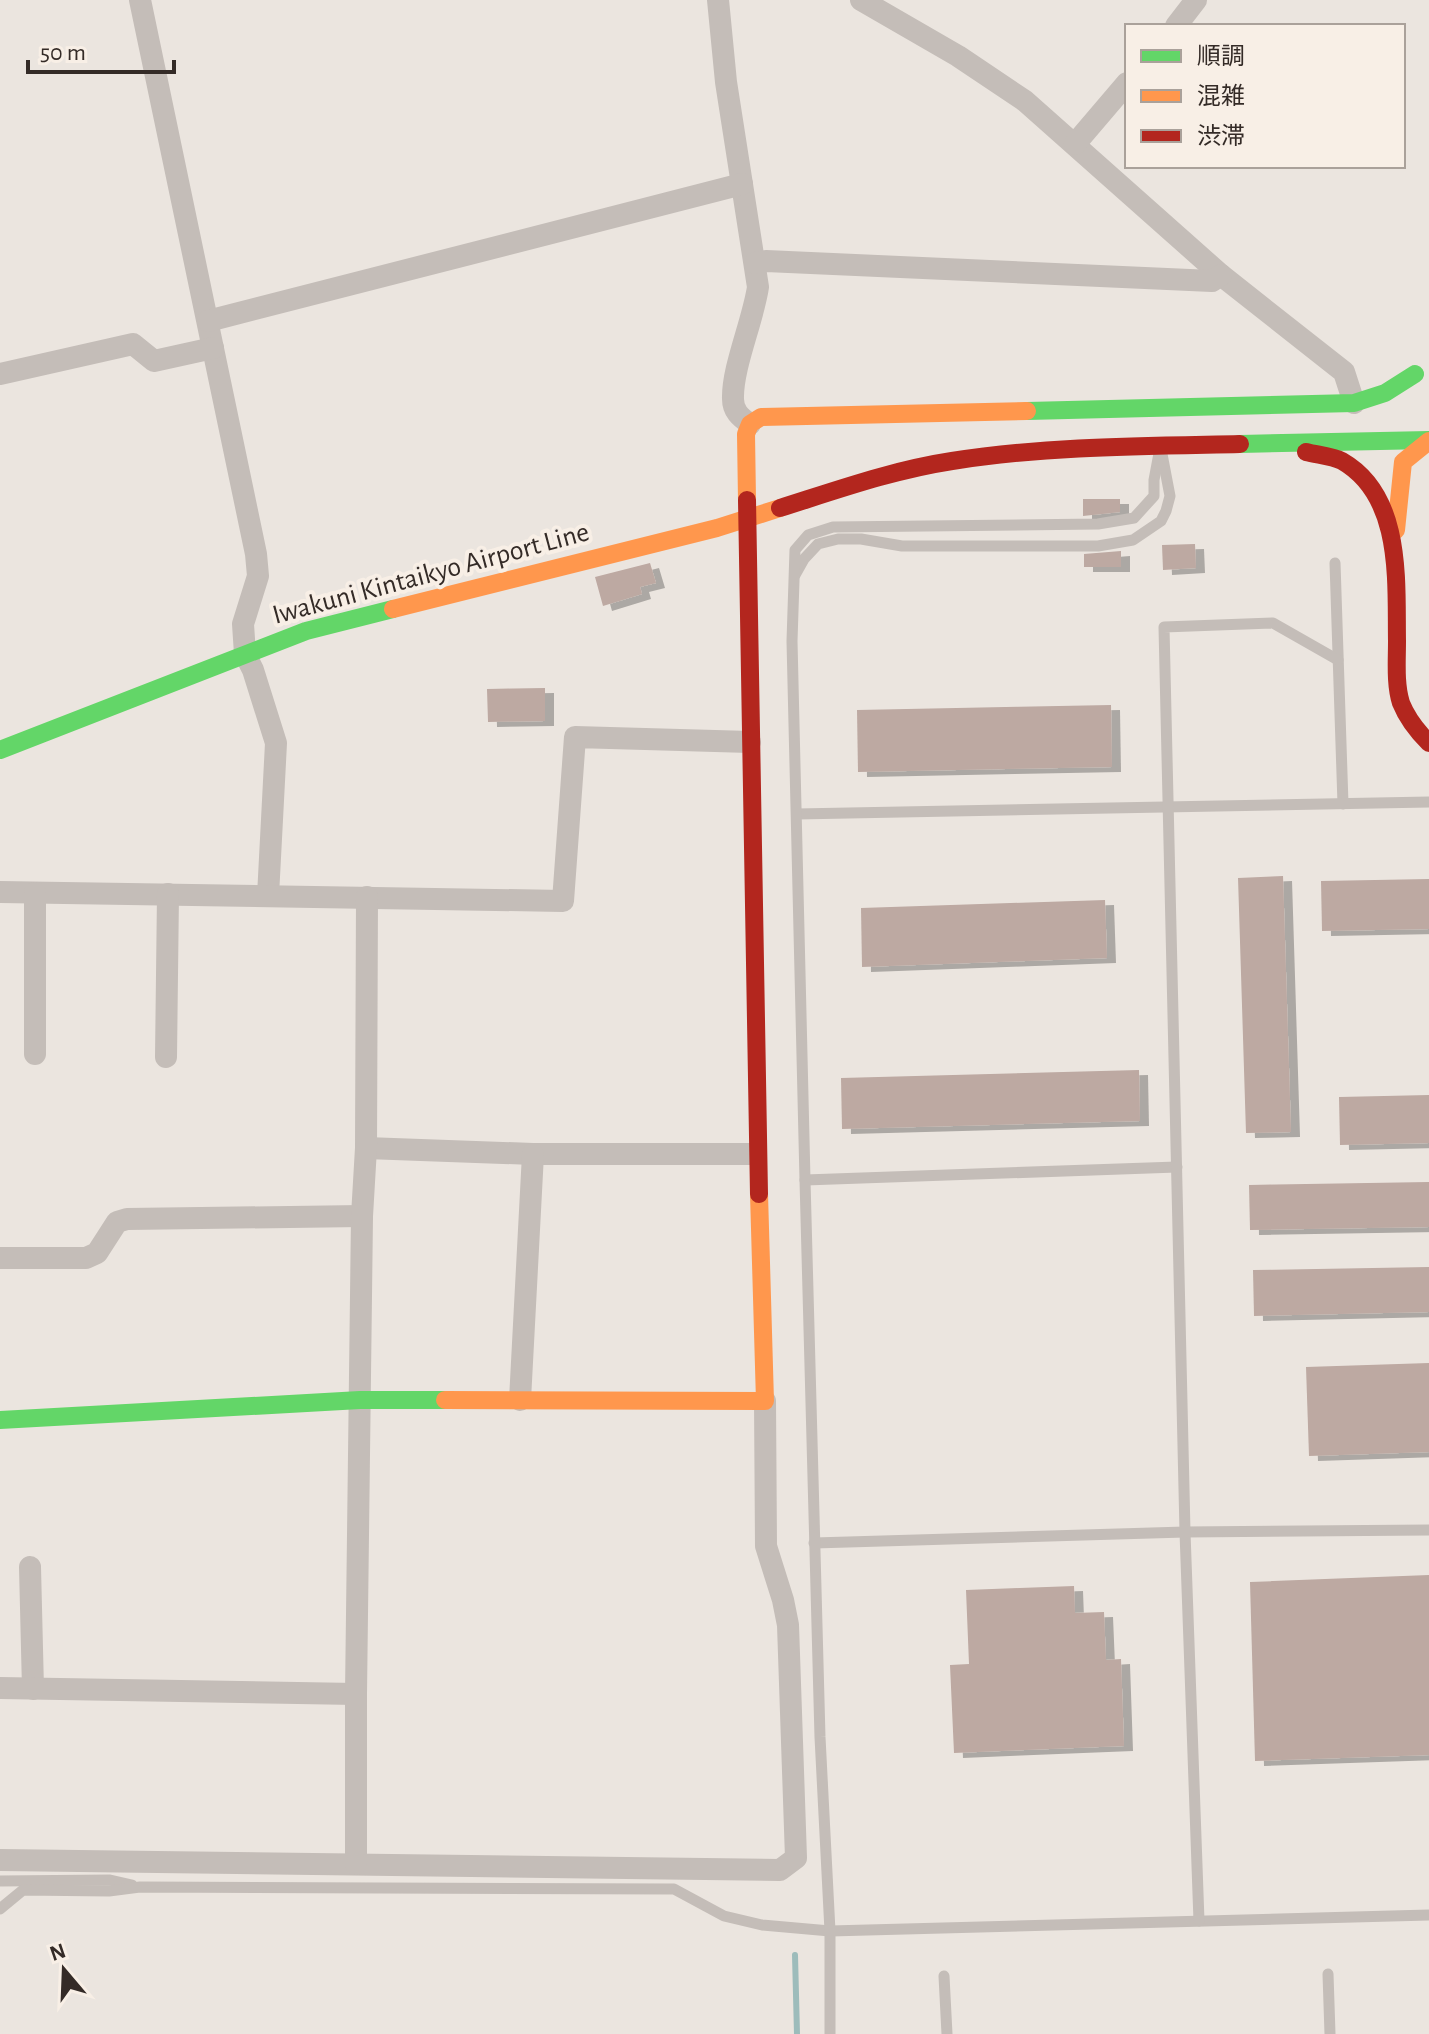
<svg xmlns="http://www.w3.org/2000/svg" width="1429" height="2034" font-family="'Alegreya Sans','Noto Sans JP',sans-serif">
	<style>
		.lines { fill: none; stroke-linecap: round; stroke-linejoin: round }
		.stream { stroke: #9dbcbb; stroke-width: 6 }
		.building { fill: #bda9a2; filter: url(#shadow) }
		.lane { stroke: #c4bdb8; stroke-width: 11 }
		.street { stroke: #c4bdb8; stroke-width: 22 }
		.fast { stroke: #63d668; stroke-width: 18 }
		.slow { stroke: #ff974d; stroke-width: 18 }
		.jam { stroke: #b3261e; stroke-width: 18 }
		.labels { text-anchor: middle; dominant-baseline: central; stroke-width: 8; stroke-linejoin: round; paint-order: stroke }
		.street-label { font-size: 28px; fill: #342b27; stroke: #f8efe6 }
	</style>
	<defs>
		<filter id="shadow"><feDropShadow dx="9" dy="5" stdDeviation="0" flood-color="#0004"/></filter>
	</defs>
	<rect width="100%" height="100%" fill="#ebe5df"/>
	<g class="lines">
		<polyline class="stream" points="795,1955 797,2034"/>
	</g>
	<g class="building">
		<polygon points="1083,499 1120,499 1120,512 1083,516"/>
		<polygon points="1195,544 1196,568 1163,570 1162,545"/>
		<polygon points="1121,551 1121,567 1084,567 1084,554"/>
		<polygon points="650,563 656,583 640,587 642,594 603,606 595,577"/>
		<polygon points="545,688 545,721 488,722 487,689"/>
		<polygon points="1111,705 1112,767 858,772 857,710"/>
		<polygon points="1283,876 1291,1132 1246,1133 1238,878"/>
		<polygon points="1429,879 1429,929 1322,931 1321,881"/>
		<polygon points="1105,900 1107,958 862,967 861,908"/>
		<polygon points="1139,1070 1140,1121 842,1129 841,1078"/>
		<polygon points="1429,1095 1429,1143 1340,1145 1339,1097"/>
		<polygon points="1429,1182 1429,1227 1250,1230 1249,1185"/>
		<polygon points="1429,1267 1429,1312 1254,1316 1253,1270"/>
		<polygon points="1429,1363 1429,1452 1309,1456 1306,1367"/>
		<polygon points="1429,1575 1429,1755 1255,1761 1250,1582"/>
		<polygon points="1074,1586 1075,1613 1104,1612 1106,1660 1121,1659 1124,1746 954,1753 950,1665 969,1664 966,1590"/>
	</g>
	<g class="lines">
		<g class="lane">
			<polyline points="1335,563 1343,804"/>
			<polyline points="795,575 804,559 818,544 838,539 861,539 902,546 1098,546 1133,540 1161,521 1166,511 1170,496 1162,454"/>
			<polyline points="797,814 1429,802"/>
			<polyline points="805,1180 1177,1167"/>
			<polyline points="814,1543 1185,1532 1429,1530"/>
			<polyline points="0,1881 110,1880 132,1885"/>
			<polyline points="0,1909 23,1890 109,1891 140,1887 674,1889 724,1916 762,1925 830,1931 1429,1915"/>
			<polyline points="1199,1921 1185,1532 1164,627 1273,623 1338,660"/>
			<polyline points="1328,1974 1330,2034"/>
			<polyline points="944,1976 947,2034"/>
			<polyline points="830,2034 830,1931 820,1737 805,1180 792,641 795,550 808,535 833,527 1098,524 1134,518 1154,496 1154,480 1160,448"/>
		</g>
		<g class="street">
			<polyline points="140,0 256,554 258,576 243,624 245,654 253,670 276,743 268,896"/>
			<path d="M718 0 726 82 758 287C753 321 732 368 733 399 733 411 740 417 750 424"/>
			<polyline points="861,0 958,56 1025,101 1221,275 1344,372 1354,403"/>
			<polyline points="1176,26 1196,0"/>
			<polyline points="1075,144 1127,83"/>
			<polyline points="755,263 766,261 1212,281 1221,275"/>
			<polyline points="208,321 742,184"/>
			<polyline points="0,374 133,344 154,361 213,348"/>
			<polyline points="0,892 563,901 575,737 750,742"/>
			<polyline points="35,893 35,1054"/>
			<polyline points="166,1057 168,894"/>
			<polyline points="366,1148 533,1154 756,1154"/>
			<polyline points="0,1258 86,1258 97,1253 117,1222 127,1219 362,1216"/>
			<polyline points="520,1400 533,1154"/>
			<polyline points="30,1567 33,1689"/>
			<polyline points="0,1688 356,1694"/>
			<polyline points="0,1860 780,1870 796,1858 788,1625 783,1600 766,1546 765,1401"/>
			<polyline points="356,1864 356,1694 362,1216 366,1148 367,897"/>
		</g>
		<g class="fast">
			<polyline points="1027,411 1354,403 1385,393 1415,374"/>
			<polyline points="1240,444 1429,440"/>
			<polyline points="0,750 306,631 393,609"/>
			<polyline points="0,1420 360,1400 445,1400"/>
		</g>
		<g class="slow">
			<polyline points="747,500 746,434 750,424 761,417 1027,411"/>
			<polyline points="1396,530 1403,462 1429,441"/>
			<polyline points="393,609 717,528 780,508"/>
			<polyline points="445,1400 765,1401 759,1194"/>
		</g>
		<g class="jam">
			<path d="M1306 452C1317 455 1332 456 1342 461 1403 496 1396 581 1397 641 1397 661 1395 684 1401 703 1407 718 1417 731 1429 743"/>
			<polyline points="747,500 759,1194"/>
			<path d="M780 508C837 490 893 470 952 461 1047 446 1144 446 1240 444"/>
		</g>
	</g>
	<g class="labels">
		<g class="street-label">
			<text transform="translate(431 574) rotate(-15)">Iwakuni Kintaikyo Airport Line</text>
		</g>
	</g>
	<rect x="1125" y="24" width="280" height="144" fill="#f8efe6" stroke="#aaa19a" stroke-width="2"/>
	<rect x="1141" y="50" width="40" height="12" fill="#63d668" stroke="#aaa19a" stroke-width="2"/>
	<text x="1197" y="64" font-size="24" fill="#342b27">順調</text>
	<rect x="1141" y="90" width="40" height="12" fill="#ff974d" stroke="#aaa19a" stroke-width="2"/>
	<text x="1197" y="104" font-size="24" fill="#342b27">混雑</text>
	<rect x="1141" y="130" width="40" height="12" fill="#b3261e" stroke="#aaa19a" stroke-width="2"/>
	<text x="1197" y="144" font-size="24" fill="#342b27">渋滞</text>
	<g transform="translate(64 1970) rotate(341)" stroke="#f8efe6" stroke-width="6" paint-order="stroke">
	<path d="M0-6L14 30L0 20L-14 30Z" fill="#342b27"/>
	<text y="-12" font-size="22" font-weight="bold" text-anchor="middle" fill="#342b27">N</text>
	</g>
	<path d="M28 60v12h146v-12" fill="none" stroke="#342b27" stroke-width="4"/>
	<text x="40" y="60" font-size="24" fill="#342b27" stroke="#f8efe6" stroke-width="6" paint-order="stroke">50 m</text>
</svg>
